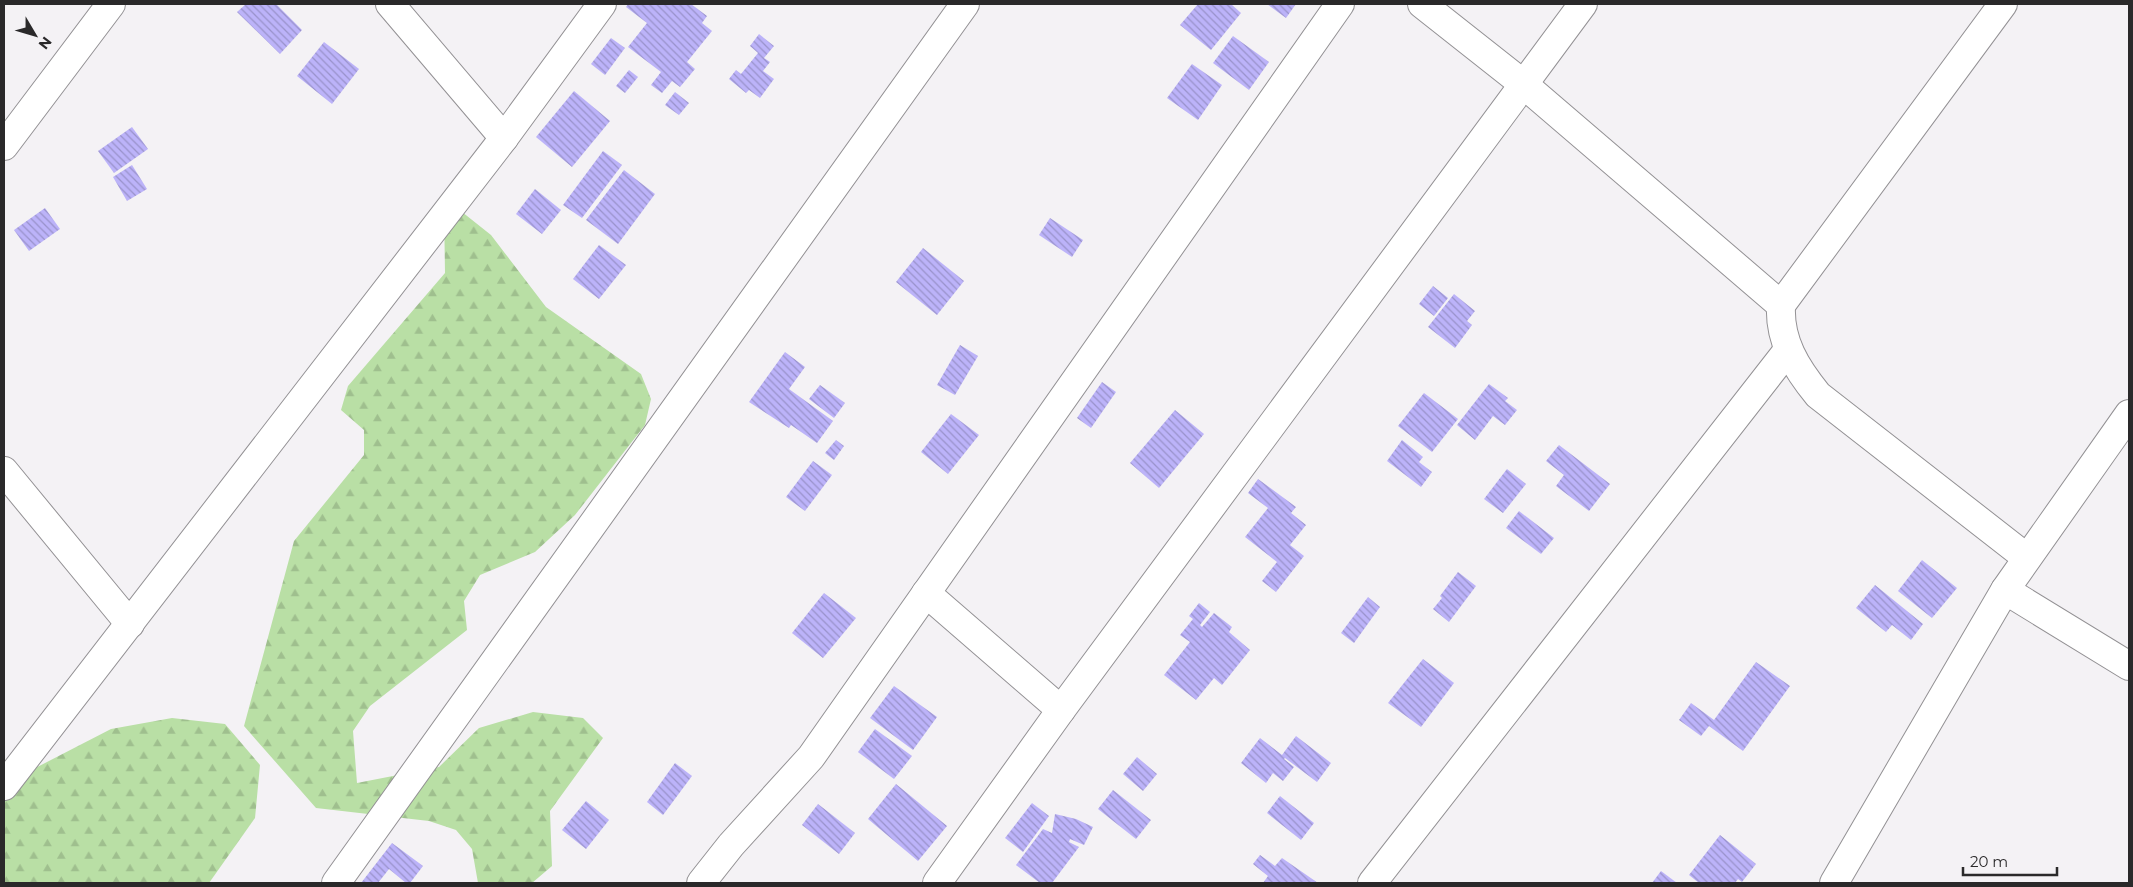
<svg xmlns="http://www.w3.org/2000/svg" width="2133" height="887" font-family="Montserrat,sans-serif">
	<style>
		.forest { fill: url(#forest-firs) }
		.building { fill: url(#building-back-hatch) }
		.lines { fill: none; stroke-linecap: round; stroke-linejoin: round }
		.minor-casing { stroke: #939194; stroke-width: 30 }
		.minor { stroke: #fff; stroke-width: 28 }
	</style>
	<defs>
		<pattern id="forest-firs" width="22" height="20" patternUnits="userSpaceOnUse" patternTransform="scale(1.25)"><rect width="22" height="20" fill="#b9dfa5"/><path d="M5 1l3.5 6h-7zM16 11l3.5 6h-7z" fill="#9fbf8e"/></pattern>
		<pattern id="building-back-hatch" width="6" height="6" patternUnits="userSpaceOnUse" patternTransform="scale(1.25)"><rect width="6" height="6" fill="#bcb3f9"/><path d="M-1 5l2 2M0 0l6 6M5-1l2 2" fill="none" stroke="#9992ca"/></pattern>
	</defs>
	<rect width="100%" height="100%" fill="#f4f2f5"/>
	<g class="forest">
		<polygon points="452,204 491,235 546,307 641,374 651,399 645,425 575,515 535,552 480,575 464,601 467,630 370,706 353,731 357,783 439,767 479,728 533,712 583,718 603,738 550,811 552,866 532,883 478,883 472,849 456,830 429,821 316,808 244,726 294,541 364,455 364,430 341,410 348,386 445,273 444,206"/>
		<polygon points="172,718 225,724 260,765 255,818 209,883 4,883 4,790 14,779 111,729"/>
	</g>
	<g class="building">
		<polygon points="246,4 276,4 302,30 280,54 237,12"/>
		<polygon points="628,4 691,4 707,16 702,23 712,31 687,62 695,69 680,87 672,81 662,93 651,85 661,72 628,47 647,23 626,7"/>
		<polygon points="1198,4 1231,4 1241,13 1211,50 1180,25"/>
		<polygon points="1267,4 1296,4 1286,18"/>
		<polygon points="759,34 774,46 764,58 770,62 763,71 774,79 760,98 749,90 746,93 729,79 736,70 741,74 758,53 750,46"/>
		<polygon points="1233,36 1269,62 1249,90 1213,63"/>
		<polygon points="611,38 625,48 605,75 591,64"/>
		<polygon points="324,42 359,69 332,104 297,76"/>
		<polygon points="1192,64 1222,85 1198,120 1167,98"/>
		<polygon points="629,70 638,77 625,93 616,86"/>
		<polygon points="574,91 610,121 572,167 536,137"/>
		<polygon points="675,92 689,103 679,115 665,105"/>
		<polygon points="132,127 148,149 114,173 98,151"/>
		<polygon points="603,151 622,165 582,218 563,205"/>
		<polygon points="132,165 147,189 127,201 113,177"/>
		<polygon points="624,170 655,194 618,244 586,220"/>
		<polygon points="535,189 561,210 542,234 516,214"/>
		<polygon points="45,208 60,229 29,251 14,230"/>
		<polygon points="1050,218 1083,240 1072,257 1039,235"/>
		<polygon points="599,245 626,265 599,299 573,279"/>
		<polygon points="923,248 964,281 937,315 896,282"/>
		<polygon points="1433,286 1448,298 1434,316 1419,304"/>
		<polygon points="1454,294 1475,311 1467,321 1472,325 1455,348 1428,327"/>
		<polygon points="960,345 978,356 955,395 937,385"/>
		<polygon points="785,352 805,367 789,389 833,421 817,443 791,425 789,428 749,402"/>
		<polygon points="1102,382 1116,392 1091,428 1077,418"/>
		<polygon points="1489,384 1508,398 1505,401 1517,410 1505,425 1493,416 1475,440 1457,425"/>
		<polygon points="820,385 845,403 834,418 809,399"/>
		<polygon points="1424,393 1458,419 1432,452 1398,426"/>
		<polygon points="1175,410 1204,434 1159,488 1130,463"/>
		<polygon points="951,414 979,435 948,474 921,452"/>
		<polygon points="836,440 844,446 834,460 825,453"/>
		<polygon points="1402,440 1423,457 1419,462 1432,472 1421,487 1387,461"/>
		<polygon points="1559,445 1610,484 1589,511 1556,486 1564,475 1546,461"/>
		<polygon points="813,461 832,475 805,511 786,497"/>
		<polygon points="1507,469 1526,484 1503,513 1484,499"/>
		<polygon points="1258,479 1296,507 1291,513 1306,525 1290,545 1304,556 1276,592 1262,581 1277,562 1245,537 1268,508 1248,493"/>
		<polygon points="1519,511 1554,538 1541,554 1506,528"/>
		<polygon points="1922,560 1957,588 1932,618 1898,591"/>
		<polygon points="1458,572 1476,586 1449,622 1433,609 1442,598 1440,596"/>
		<polygon points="1875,585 1923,624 1911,640 1892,625 1886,632 1856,608"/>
		<polygon points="824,593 856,618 823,658 792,633"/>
		<polygon points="1368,597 1380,607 1354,643 1341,633"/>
		<polygon points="1199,603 1210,612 1200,625 1202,627 1214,613 1232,627 1229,632 1250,650 1222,685 1214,678 1196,700 1164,675 1190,642 1180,635 1193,619 1189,616"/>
		<polygon points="1423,659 1454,683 1421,727 1388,703"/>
		<polygon points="1756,662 1790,686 1743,751 1709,726 1701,736 1679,720 1691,703 1714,720"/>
		<polygon points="894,686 937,717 913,750 870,718"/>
		<polygon points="875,729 912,756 894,779 858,752"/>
		<polygon points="1296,736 1331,763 1317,782 1285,758 1284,759 1294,767 1283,781 1273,773 1266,783 1241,763 1260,738 1282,755"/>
		<polygon points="1137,757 1157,774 1143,791 1123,774"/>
		<polygon points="675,763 692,776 663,815 647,802"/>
		<polygon points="896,784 947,826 918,861 868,819"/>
		<polygon points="1113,790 1151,820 1136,839 1098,809"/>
		<polygon points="1280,796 1314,823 1301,840 1267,813"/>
		<polygon points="586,801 609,820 586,849 562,830"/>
		<polygon points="1032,803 1049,816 1023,852 1005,838"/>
		<polygon points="818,804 855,833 839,854 802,825"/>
		<polygon points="1055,814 1076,819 1093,827 1084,845 1070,839 1069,842 1079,847 1052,883 1040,883 1016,865 1043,829 1052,833"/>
		<polygon points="1720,835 1756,864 1742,882 1738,879 1735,883 1699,883 1689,875"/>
		<polygon points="392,843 423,866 410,883 406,883 389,869 378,883 361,883"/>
		<polygon points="1260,855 1275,866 1282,858 1318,883 1263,883 1268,876 1253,864"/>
		<polygon points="1661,871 1677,883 1652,883"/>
	</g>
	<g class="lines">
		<defs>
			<g id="minor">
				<polyline points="390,4 504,138"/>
				<path d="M1422 4 1522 83 1781 305C1779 341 1796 368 1818 395L2027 558"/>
				<polyline points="4,146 111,4"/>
				<polyline points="1781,305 2003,4"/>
				<polyline points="4,471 130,624"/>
				<polyline points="2005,590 2129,666"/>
				<polyline points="926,593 1061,710"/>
				<polyline points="4,786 504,138 602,4"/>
				<polyline points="336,883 965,4"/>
				<polyline points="701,883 731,845 811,757 1340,4"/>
				<polyline points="937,883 1061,710 1583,4"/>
				<polyline points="1372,883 1788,350"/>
				<polyline points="1834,883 2005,590 2129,414"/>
			</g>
		</defs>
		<use href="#minor" class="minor-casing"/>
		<use href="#minor" class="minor"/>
	</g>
	<rect width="2133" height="887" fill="none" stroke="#2a292a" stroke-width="10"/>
	<g transform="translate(35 35) rotate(128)" stroke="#f4f2f5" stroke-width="4" paint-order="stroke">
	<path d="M0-4L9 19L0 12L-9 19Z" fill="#2a292a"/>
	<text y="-8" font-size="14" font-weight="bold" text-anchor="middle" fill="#2a292a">N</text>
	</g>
	<path d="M1963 867v8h94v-8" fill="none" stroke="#2a292a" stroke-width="2.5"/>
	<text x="1970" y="867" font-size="15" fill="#2a292a" stroke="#f4f2f5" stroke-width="4" paint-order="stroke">20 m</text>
</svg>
